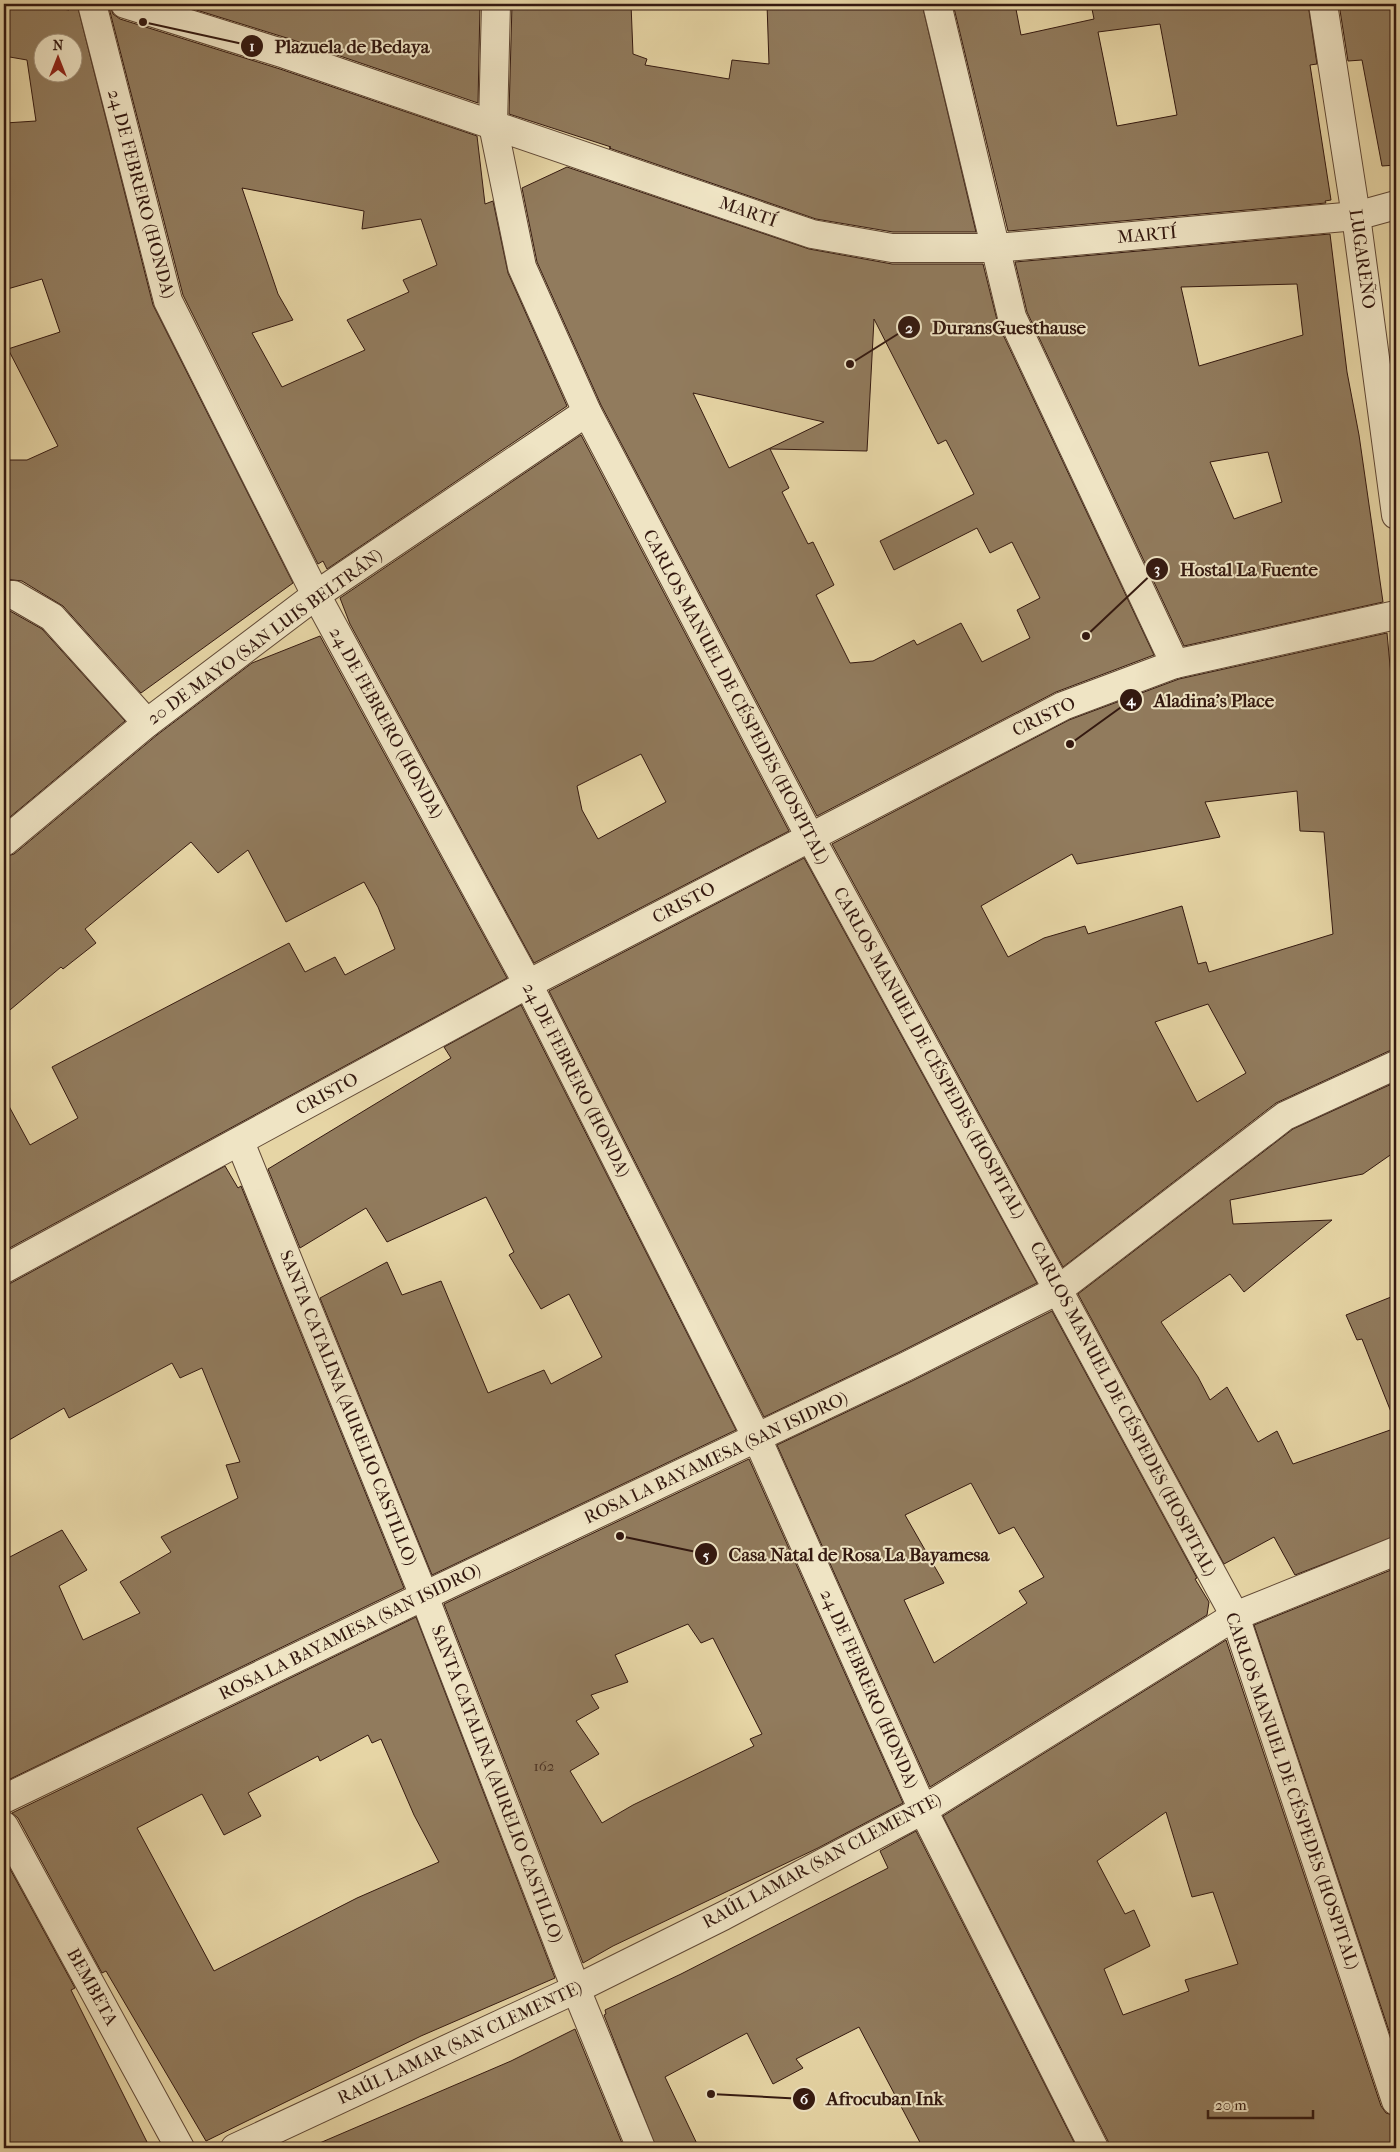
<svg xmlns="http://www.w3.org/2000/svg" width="1400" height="2152" font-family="'IM FELL French Canon',serif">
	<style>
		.building { fill: #917b5d; stroke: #341910; fill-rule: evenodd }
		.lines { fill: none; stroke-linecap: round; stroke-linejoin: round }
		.minor-casing { stroke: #604835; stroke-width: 30 }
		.minor { stroke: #efe4c4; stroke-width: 28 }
		.labels { text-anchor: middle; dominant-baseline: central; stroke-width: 4; stroke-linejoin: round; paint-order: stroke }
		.number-label { font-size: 15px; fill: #4b3223 }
		.street-label { font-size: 18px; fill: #341910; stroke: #efe4c4 }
		.leader { fill: none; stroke: #341910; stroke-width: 2 }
		.callout-dot { fill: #341910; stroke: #efe4c4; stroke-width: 2 }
		.mark-label { font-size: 15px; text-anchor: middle; font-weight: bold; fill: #fff }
		.callout-label { font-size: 19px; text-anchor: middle; font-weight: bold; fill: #341910; stroke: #efe4c4; stroke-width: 4; stroke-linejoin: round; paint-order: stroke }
	</style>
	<rect width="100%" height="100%" fill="#e6d5a5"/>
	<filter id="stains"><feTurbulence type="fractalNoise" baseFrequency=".004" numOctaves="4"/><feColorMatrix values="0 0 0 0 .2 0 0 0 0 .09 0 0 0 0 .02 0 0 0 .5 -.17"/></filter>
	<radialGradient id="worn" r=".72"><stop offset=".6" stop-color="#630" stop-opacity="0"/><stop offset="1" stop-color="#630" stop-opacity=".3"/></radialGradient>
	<g class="building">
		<path d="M4 4H30L69 10 70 4H77L153 305 293 583 141 693 63 606 22 581 4 579V460H27L58 446 8 349 60 332 42 279 4 290V189H9L5 123 36 121 27 60 4 56ZM42 42H72V72H42Z"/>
		<path d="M108 4H110L113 14 120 19 280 69 477 136 485 204 493 201 508 273 567 406 327 569 323 561 318 564 183 295ZM242 188 364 211 362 229 421 219 437 265 403 280 409 292 347 320 365 350 282 387 252 333 293 320 278 294Z"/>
		<polygon points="177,4 480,4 478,103 290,39"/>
		<polygon points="512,4 631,4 633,54 647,59 645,65 729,79 732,60 769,64 767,4 922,4 976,232 893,232 816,219 609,148 611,147 509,114"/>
		<path d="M953 4H1015L1021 35 1094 19 1091 4H1308L1317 64 1310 65 1331 200 1325 201 1326 203 1008 231ZM1160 24 1177 115 1117 126 1098 32Z"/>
		<polygon points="1339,4 1396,4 1396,165 1382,166 1362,60 1348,61"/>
		<path d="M567 167 809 249 892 264H983L998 324 1154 655 1056 692 817 816 601 405 537 262 522 188ZM874 319 938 444 946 440 974 494 880 541 894 570 977 528 990 553 1012 542 1040 598 1017 610 1030 638 982 662 961 623 917 645 914 640 873 661 850 663 816 595 834 585 813 542 808 544 782 492 789 488 770 449 867 451ZM693 393 824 422 729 468Z"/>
		<path d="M1330 234 1347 372 1359 435 1383 602 1184 646 1027 312 1015 262ZM1297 284 1303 335 1199 366 1181 287ZM1268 452 1282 502 1234 519 1210 462Z"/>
		<path d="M581 435 789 831 534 963 350 624 340 598ZM641 754 666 802 598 839 582 810 577 786Z"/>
		<polygon points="4,611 10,611 42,629 125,721 4,822"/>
		<path d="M1387 633 1396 730V1050L1389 1051 1276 1103 1063 1267 832 844 1069 720 1179 679ZM1297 791 1300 831 1324 832 1333 934 1209 972 1206 962 1198 964 1182 906 1088 934 1085 926 1044 938 1008 957 981 906 1072 854 1077 864 1220 837 1205 802ZM1208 1004 1246 1073 1197 1102 1155 1022Z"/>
		<polygon points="320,636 507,978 4,1251 4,1097 30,1145 78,1118 52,1067 289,943 305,972 335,957 345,975 395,949 378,907 364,882 286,922 248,850 218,873 191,842 85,929 96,943 63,969 61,967 4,1015 4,857 14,854 157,735 252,663"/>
		<polygon points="804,858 1037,1283 898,1353 764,1417 549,991"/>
		<polygon points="521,1005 736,1430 432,1575 320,1298 387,1262 402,1295 441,1281 488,1393 544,1370 551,1384 602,1357 569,1294 541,1309 509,1255 514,1252 486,1197 387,1242 366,1208 300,1248 268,1169 451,1058 444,1047"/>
		<polygon points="1396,1082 1396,1151 1363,1174 1230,1200 1233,1224 1332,1220 1244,1292 1230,1274 1161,1322 1198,1377 1210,1400 1227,1387 1258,1442 1277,1431 1293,1464 1396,1428 1396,1536 1295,1575 1274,1537 1224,1564 1078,1294 1293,1129"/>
		<polygon points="225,1166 238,1188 241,1186 404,1588 4,1782 4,1560 62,1530 87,1570 59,1586 83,1640 140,1613 120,1582 171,1552 161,1537 238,1498 226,1465 240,1462 202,1368 180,1378 172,1363 69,1418 64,1408 4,1443 4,1285 11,1283"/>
		<polygon points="1396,1295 1396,1422 1395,1422 1362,1339 1357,1340 1346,1315"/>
		<path d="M1052 1311 1197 1578 1195 1579 1209 1602 1207 1615 930 1787 777 1445 912 1381ZM971 1483 999 1534 1014 1527 1044 1577 1019 1591 1027 1603 934 1663 904 1600 944 1583 905 1515Z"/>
		<path d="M749 1459 903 1803 818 1848 613 1946 583 1963 444 1604ZM688 1624 701 1643 713 1638 762 1734 750 1739 754 1746 633 1805 602 1823 570 1771 599 1754 576 1721 599 1708 591 1695 628 1682 615 1655Z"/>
		<polygon points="1396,1568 1396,2052 1254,1625"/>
		<path d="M416 1617 555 1978 421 2036 206 2141 106 1971 102 1973 18 1818 12 1813ZM368 1735 372 1743 381 1739 414 1815 439 1862 357 1898 214 1971 137 1828 202 1794 224 1835 261 1816 248 1793 318 1756 320 1761Z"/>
		<path d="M1226 1640 1381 2106 1386 2113 1396 2116V2148H1110L1108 2141 943 1816ZM1166 1812 1192 1897 1213 1892 1238 1964 1185 1980 1189 1991 1123 2015 1104 1969 1150 1946 1134 1910 1125 1914 1097 1861Z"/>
		<polygon points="916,1831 1077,2148 923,2148 859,2027 796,2059 803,2068 773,2084 747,2033 665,2077 699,2148 656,2148 604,2015 606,2014 605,2010 681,1974 888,1868 880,1851"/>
		<polygon points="4,1858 75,1988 71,1990 150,2148 4,2148"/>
		<polygon points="575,2029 624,2148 308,2148 511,2061"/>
	</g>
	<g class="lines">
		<defs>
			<g id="minor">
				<polyline points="92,4 168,301 316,595 528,984 757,1438 923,1810 1094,2148"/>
				<polyline points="125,4 285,54 812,234 892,248 996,248 1356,216 1396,205"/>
				<polyline points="496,4 493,125 522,267 587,412 810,837 1058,1290 1235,1616 1396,2101"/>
				<polyline points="937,4 1012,317 1175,664"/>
				<polyline points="1323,4 1356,216 1396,515"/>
				<polyline points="4,595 14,595 52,617 147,723"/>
				<polyline points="4,842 147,723 316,595 587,412"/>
				<polyline points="240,1142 424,1596 576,1989 641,2148"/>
				<polyline points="4,1269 528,984 1063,706 1175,664 1396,615"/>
				<polyline points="4,1799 424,1596 905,1367 1058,1290 1285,1116 1396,1065"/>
				<polyline points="4,1826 180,2148"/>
				<polyline points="235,2148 576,1989 723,1916 923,1810 1235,1616 1396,1551"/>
			</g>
		</defs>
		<use href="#minor" class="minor-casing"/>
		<use href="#minor" class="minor"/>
	</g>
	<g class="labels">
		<g class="number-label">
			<text x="544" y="1766">162</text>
		</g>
		<g class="street-label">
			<text transform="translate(141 194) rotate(75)">24 DE FEBRERO (HONDA)</text>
			<text transform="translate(748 212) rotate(19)">MARTÍ</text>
			<text transform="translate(1147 235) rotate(-5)">MARTÍ</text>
			<text transform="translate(1362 259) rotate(82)">LUGAREÑO</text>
			<text transform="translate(265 637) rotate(-36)">20 DE MAYO (SAN LUIS BELTRÁN)</text>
			<text transform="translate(736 697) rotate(62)">CARLOS MANUEL DE CÉSPEDES (HOSPITAL)</text>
			<text transform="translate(1044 717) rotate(-26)">CRISTO</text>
			<text transform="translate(386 723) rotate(61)">24 DE FEBRERO (HONDA)</text>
			<text transform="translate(684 903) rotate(-28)">CRISTO</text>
			<text transform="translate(929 1053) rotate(61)">CARLOS MANUEL DE CÉSPEDES (HOSPITAL)</text>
			<text transform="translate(576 1080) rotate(63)">24 DE FEBRERO (HONDA)</text>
			<text transform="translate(327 1094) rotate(-29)">CRISTO</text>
			<text transform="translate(348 1408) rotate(68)">SANTA CATALINA (AURELIO CASTILLO)</text>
			<text transform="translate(1123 1409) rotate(62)">CARLOS MANUEL DE CÉSPEDES (HOSPITAL)</text>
			<text transform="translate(716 1458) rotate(-25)">ROSA LA BAYAMESA (SAN ISIDRO)</text>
			<text transform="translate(350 1632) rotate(-26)">ROSA LA BAYAMESA (SAN ISIDRO)</text>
			<text transform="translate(869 1689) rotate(66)">24 DE FEBRERO (HONDA)</text>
			<text transform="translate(497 1784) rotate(69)">SANTA CATALINA (AURELIO CASTILLO)</text>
			<text transform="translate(1292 1791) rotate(71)">CARLOS MANUEL DE CÉSPEDES (HOSPITAL)</text>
			<text transform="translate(822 1861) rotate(-28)">RAÚL LAMAR (SAN CLEMENTE)</text>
			<text transform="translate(92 1987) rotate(61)">BEMBETA</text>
			<text transform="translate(460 2043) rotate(-25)">RAÚL LAMAR (SAN CLEMENTE)</text>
		</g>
	</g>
	<path class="leader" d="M143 22L252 46M850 364L909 327M1086 636L1157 569M1070 744L1131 700M620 1536L706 1554M711 2094L804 2099"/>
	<g class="callout-dot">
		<circle cx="143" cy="22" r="5"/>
		<circle cx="850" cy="364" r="5"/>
		<circle cx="1086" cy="636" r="5"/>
		<circle cx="1070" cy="744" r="5"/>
		<circle cx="620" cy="1536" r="5"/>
		<circle cx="711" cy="2094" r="5"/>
		<circle cx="252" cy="46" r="12"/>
		<circle cx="909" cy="327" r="12"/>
		<circle cx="1157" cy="569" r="12"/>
		<circle cx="1131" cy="700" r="12"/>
		<circle cx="706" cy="1554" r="12"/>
		<circle cx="804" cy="2099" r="12"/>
	</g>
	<g class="mark-label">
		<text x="252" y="51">1</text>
		<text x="909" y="333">2</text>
		<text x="1157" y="574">3</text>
		<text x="1131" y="705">4</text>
		<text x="706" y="1560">5</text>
		<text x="804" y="2104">6</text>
	</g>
	<g class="callout-label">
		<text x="352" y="53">Plazuela de Bedaya</text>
		<text x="1009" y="334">DuransGuesthause</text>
		<text x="1249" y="576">Hostal La Fuente</text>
		<text x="1214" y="707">Aladina's Place</text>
		<text x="859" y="1561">Casa Natal de Rosa La Bayamesa</text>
		<text x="885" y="2105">Afrocuban Ink</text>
	</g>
	<rect width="1400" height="2152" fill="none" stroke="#e6d5a5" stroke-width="20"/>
	<rect x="5" y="5" width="1390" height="2142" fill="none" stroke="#341910" stroke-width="2.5"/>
	<rect x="10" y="10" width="1380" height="2132" fill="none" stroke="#341910"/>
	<g transform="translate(58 58)"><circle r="24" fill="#efe4c4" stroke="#a4937c"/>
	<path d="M0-4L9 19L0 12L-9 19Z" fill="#8f2418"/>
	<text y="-8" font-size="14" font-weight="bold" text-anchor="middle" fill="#341910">N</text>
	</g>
	<path d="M1208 2110v8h105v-8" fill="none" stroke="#341910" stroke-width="2.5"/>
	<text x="1215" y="2110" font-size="15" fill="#341910" stroke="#efe4c4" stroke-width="4" paint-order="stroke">20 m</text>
	<rect width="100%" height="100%" filter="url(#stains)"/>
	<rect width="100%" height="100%" fill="url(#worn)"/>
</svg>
